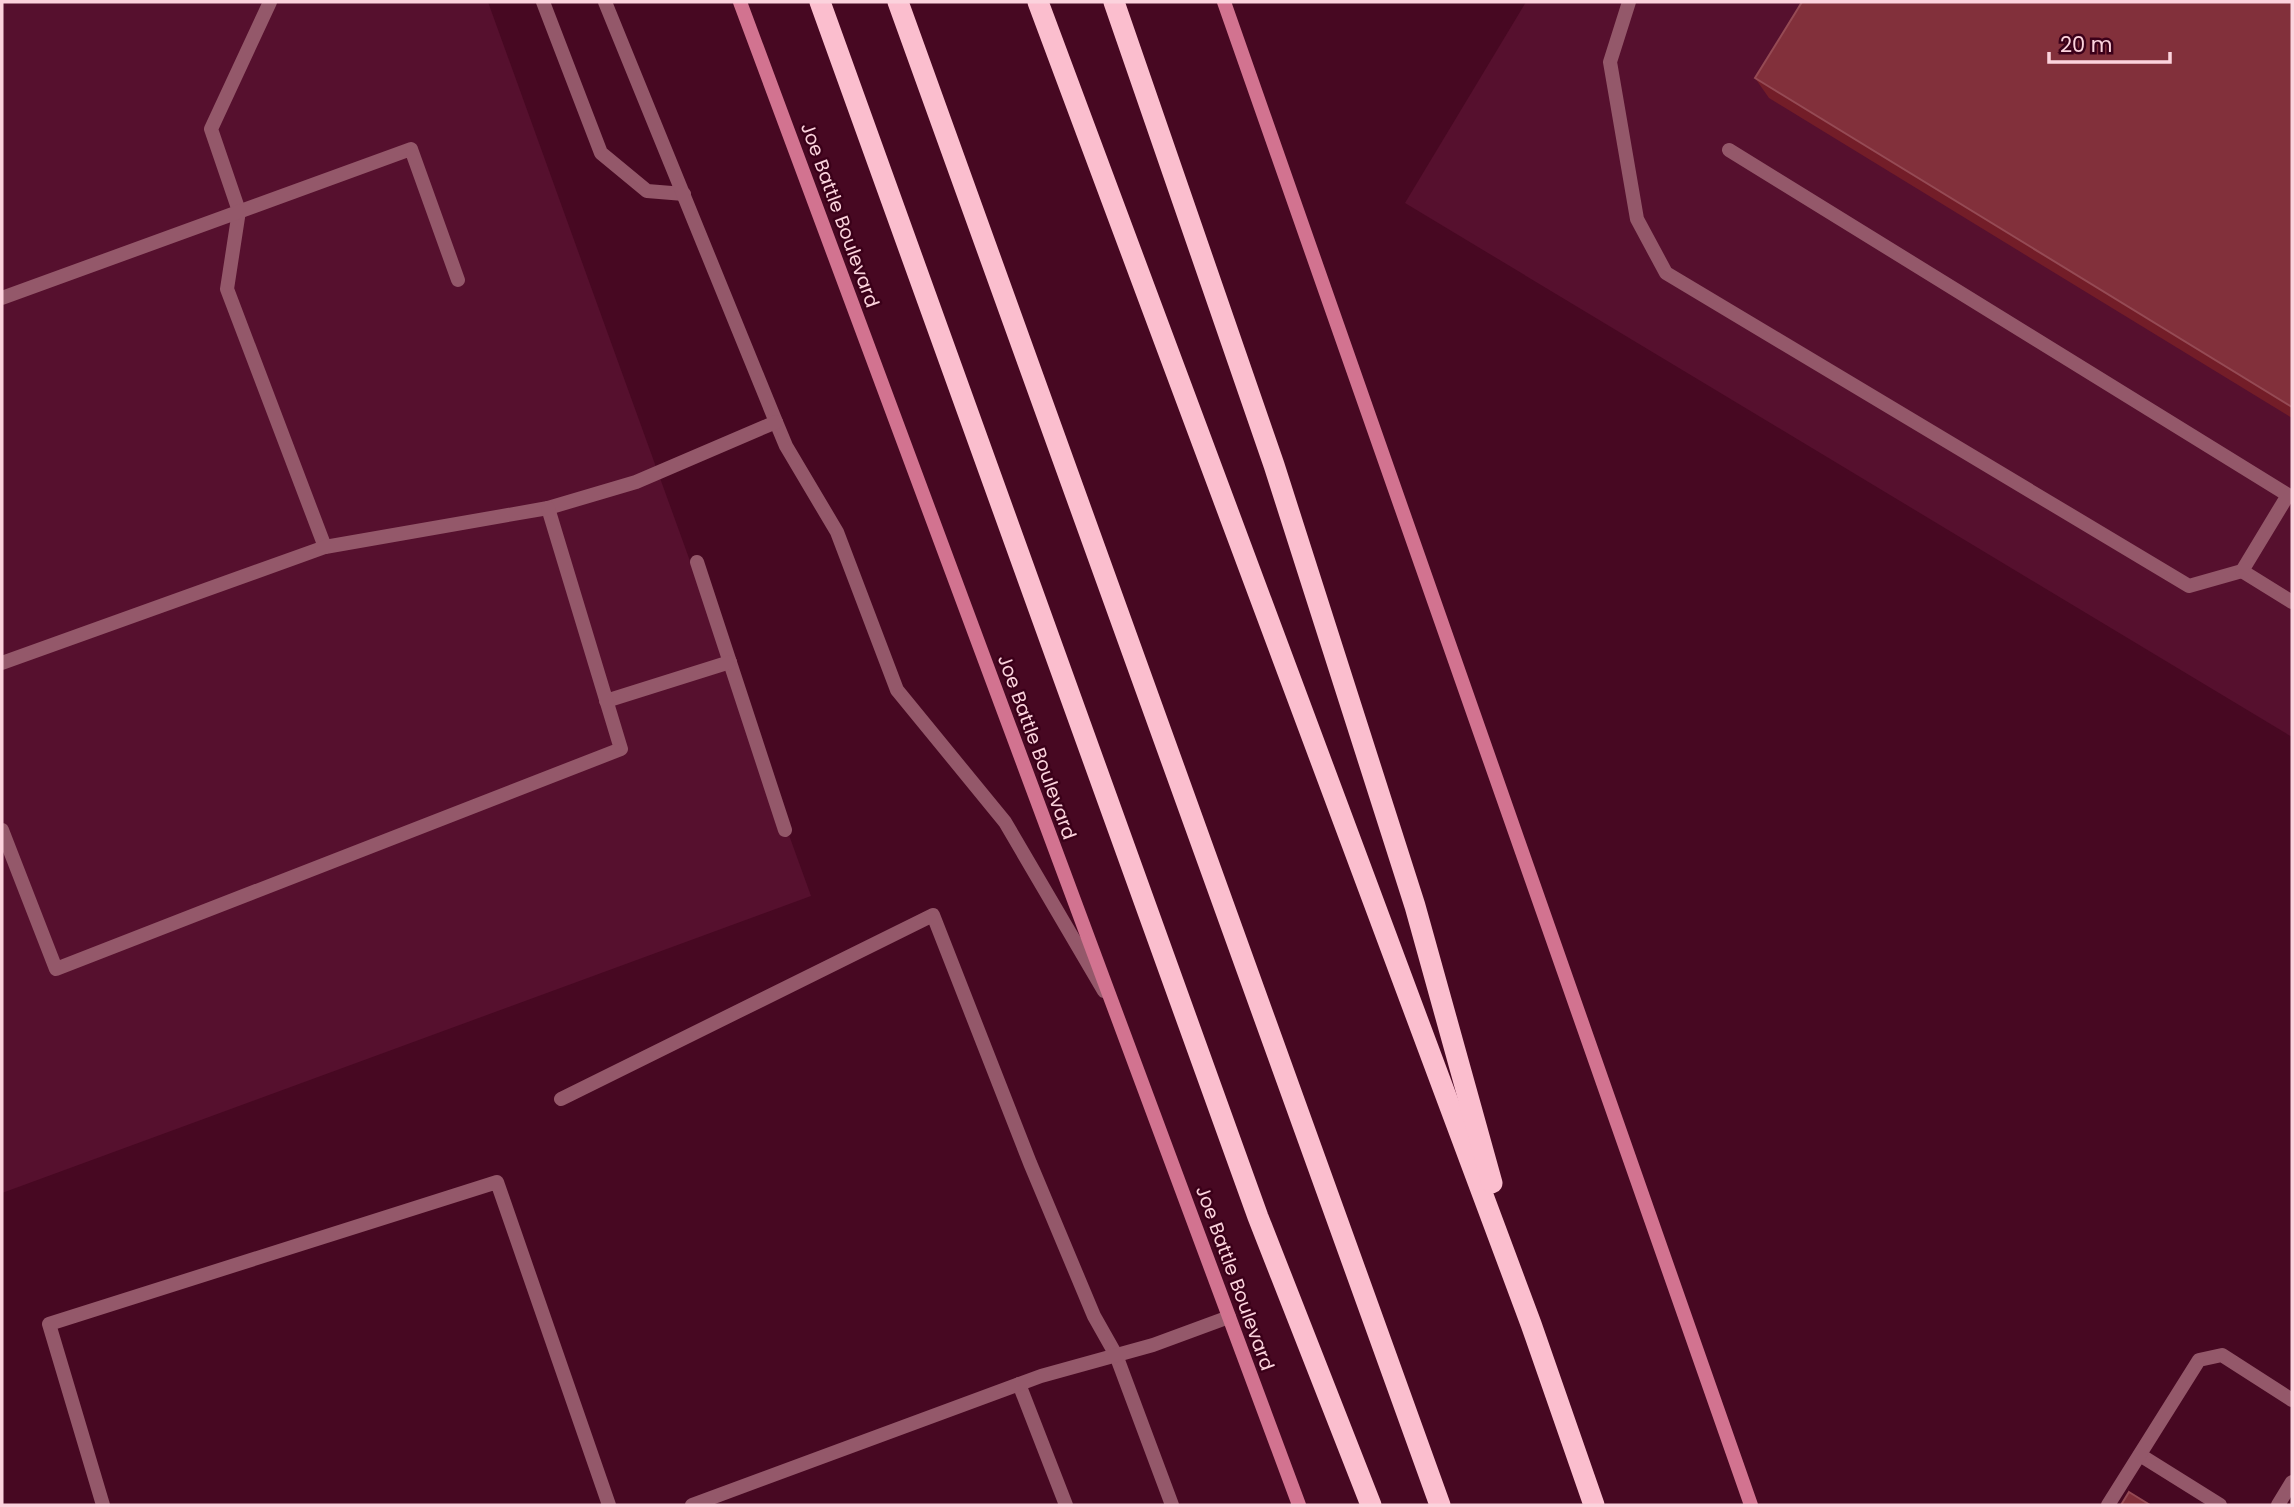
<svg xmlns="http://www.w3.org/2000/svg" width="2294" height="1507" font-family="Poppins,sans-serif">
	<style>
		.built { fill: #56102e }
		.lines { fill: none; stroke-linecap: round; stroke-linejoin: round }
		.service { stroke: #94586a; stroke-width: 14 }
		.secondary { stroke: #d27390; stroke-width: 14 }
		.motorway { stroke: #fbbece; stroke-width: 21 }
		.wall { fill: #731d28 }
		.building { fill: #82303b; stroke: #954a54; stroke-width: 2 }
		.labels { text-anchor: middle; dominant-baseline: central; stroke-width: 5; stroke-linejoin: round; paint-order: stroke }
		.street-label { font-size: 19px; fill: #fcd3dd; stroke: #3b0019 }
	</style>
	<rect width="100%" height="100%" fill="#470822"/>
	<g class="built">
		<polygon points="2,2 488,2 811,896 2,1193"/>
		<polygon points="1526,2 2292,2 2292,737 1405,203"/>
	</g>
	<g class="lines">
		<g class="service">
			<polyline points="270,2 211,129 239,211 227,289 325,547"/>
			<polyline points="543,2 601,153 647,191 684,194"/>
			<polyline points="605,2 776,422 786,446 837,532 897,690 1005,822 1104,991"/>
			<polyline points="1629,2 1610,62 1637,219 1666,273 2189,586 2242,571"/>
			<polyline points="1729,150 2288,495 2242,571 2292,602"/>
			<polyline points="2,298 411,149 458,280"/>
			<polyline points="697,562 785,830"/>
			<polyline points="2,663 325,547 548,508 636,482 776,422"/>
			<polyline points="606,701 730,662"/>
			<polyline points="2,830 56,969 621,749 548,508"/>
			<polyline points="561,1099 933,915 1030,1163 1094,1316 1116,1355 1172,1505"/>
			<polyline points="1019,1384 1066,1505"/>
			<polyline points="2140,1455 2220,1505"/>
			<polyline points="103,1505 49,1324 497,1182 609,1505"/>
			<polyline points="692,1505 1041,1376 1153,1345 1229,1317"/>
			<polyline points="2108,1505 2199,1360 2222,1355 2292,1400"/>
			<polyline points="2278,1505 2292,1482"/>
		</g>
		<g class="secondary">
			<polyline points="740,2 1299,1505"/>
			<polyline points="1224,2 1751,1505"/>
		</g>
		<g class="motorway">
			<polyline points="820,2 1258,1217 1371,1505"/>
			<polyline points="898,2 1440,1505"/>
			<polyline points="1038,2 1531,1324 1594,1505"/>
			<polyline points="1114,2 1274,465 1415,906 1492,1183"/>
		</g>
	</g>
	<polygon class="wall" points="2292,2 2292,418 1769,98 1755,78"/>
	<g class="building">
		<polygon points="1802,2 2292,2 2292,407 1755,78"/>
		<polygon points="2129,1492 2150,1505 2121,1505"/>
	</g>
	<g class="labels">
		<g class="street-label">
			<text transform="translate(840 215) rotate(70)">Joe Battle Boulevard</text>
			<text transform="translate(1037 747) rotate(70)">Joe Battle Boulevard</text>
			<text transform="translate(1235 1278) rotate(70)">Joe Battle Boulevard</text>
		</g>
	</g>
	<rect width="2294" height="1507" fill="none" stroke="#fcd3dd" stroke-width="7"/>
	<path d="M2049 52v10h121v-10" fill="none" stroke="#fcd3dd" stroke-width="3.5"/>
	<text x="2060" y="52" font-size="21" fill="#fcd3dd" stroke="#3b0019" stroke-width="5" paint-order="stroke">20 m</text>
</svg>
